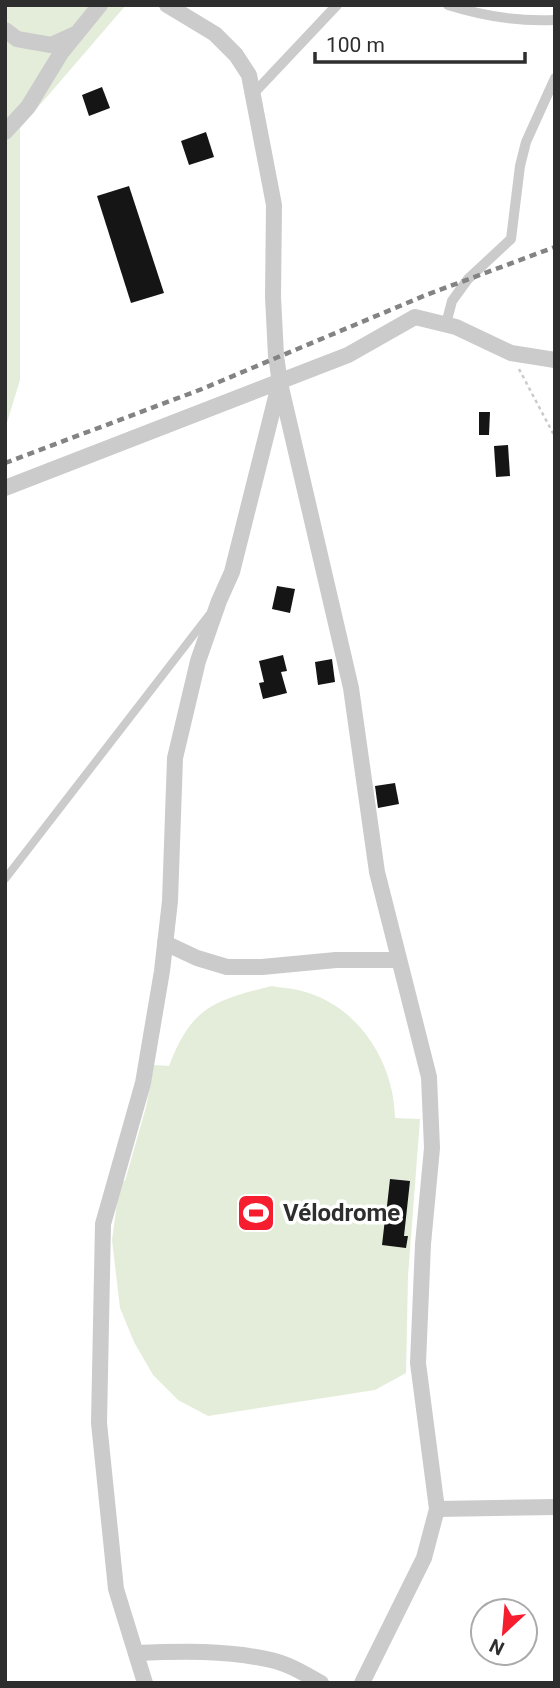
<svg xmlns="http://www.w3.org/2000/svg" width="560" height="1688" font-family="Roboto,sans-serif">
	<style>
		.green { fill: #e4edda }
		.building { fill: #151515 }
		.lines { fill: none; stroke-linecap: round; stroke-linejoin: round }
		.path { stroke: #cbcbcb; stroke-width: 2.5; stroke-dasharray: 3.5 3.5; stroke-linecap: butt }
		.service { stroke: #cbcbcb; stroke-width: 8 }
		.pedestrian { stroke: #cbcbcb; stroke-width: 10 }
		.minor { stroke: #cbcbcb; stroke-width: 16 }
		.rail { stroke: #838383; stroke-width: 4.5; stroke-dasharray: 7 5; stroke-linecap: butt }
		.labels { text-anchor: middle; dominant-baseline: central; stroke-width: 7; stroke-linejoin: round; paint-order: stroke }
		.poi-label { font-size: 24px; font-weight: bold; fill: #2e2e2e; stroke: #fff; text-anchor: start }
	</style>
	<rect width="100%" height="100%" fill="#fff"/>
	<g class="green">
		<polygon points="5,5 126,5 20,128 20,380 5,429"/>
		<path d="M272 986C280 988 290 988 298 990 357 1003 394 1061 395 1118L420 1119 408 1276 406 1373 375 1390 208 1416 178 1400 153 1375 134 1342 120 1308 112 1240 120 1181H125L146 1107 154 1065 169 1066C191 1008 213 1000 272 986Z"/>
	</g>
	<g class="building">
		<polygon points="102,87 110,108 89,116 82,95"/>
		<polygon points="206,132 214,157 189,165 181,141"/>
		<polygon points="129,186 164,293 131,303 97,196"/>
		<polygon points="479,412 490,412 489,435 479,435"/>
		<polygon points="508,445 510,476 496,477 494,446"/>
		<polygon points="277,586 295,589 290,613 272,609"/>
		<polygon points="283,655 287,671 281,672 287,693 263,699 259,683 264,682 259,661"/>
		<polygon points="332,659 335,682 318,685 315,662"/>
		<polygon points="395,783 399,804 378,808 375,786"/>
		<polygon points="390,1179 410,1181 404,1236 408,1236 406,1248 382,1245 385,1219 381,1218 382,1206 387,1206"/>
	</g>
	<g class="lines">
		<polyline class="path" points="519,369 555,437"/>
		<polyline class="service" points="5,879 209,615"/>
		<g class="pedestrian">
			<path d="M448 5C483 16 518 22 555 20"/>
			<polyline points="253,94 337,5"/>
			<polyline points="446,324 452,301 468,279 511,239 520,166 526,142 555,78"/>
		</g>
		<g class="minor">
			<polyline points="167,5 215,34 236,55 249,75 274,205 273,297 276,356 280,383 351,688 377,872 429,1077 432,1148 423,1244 418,1363 437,1509 424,1558 362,1683"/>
			<polyline points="5,30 17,39 51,45 73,35"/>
			<polyline points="5,132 28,107 61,53 100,5"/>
			<polyline points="5,488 348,355 415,317 456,327 511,353 555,360"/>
			<polyline points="165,943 197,958 227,967 262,967 336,960 399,960"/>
			<polyline points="437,1509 555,1507"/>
			<path d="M136 1653C181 1651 227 1650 271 1660 289 1664 305 1674 321 1683"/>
			<polyline points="145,1683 116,1589 99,1423 103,1224 143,1083 162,971 170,901 175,758 198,661 219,601 232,572 279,385"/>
		</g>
		<polyline class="rail" points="5,463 202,389 426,295 555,247"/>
	</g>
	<defs>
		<symbol id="stadium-square" viewBox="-11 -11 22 22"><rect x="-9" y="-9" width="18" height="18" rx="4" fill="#f61e2e" stroke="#fff"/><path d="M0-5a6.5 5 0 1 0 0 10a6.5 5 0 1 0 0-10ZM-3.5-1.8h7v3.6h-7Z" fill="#fff"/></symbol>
	</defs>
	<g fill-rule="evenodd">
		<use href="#stadium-square" x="234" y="1191" width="44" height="44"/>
	</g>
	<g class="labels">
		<g class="poi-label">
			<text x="283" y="1213">Vélodrome</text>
		</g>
	</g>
	<rect width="560" height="1688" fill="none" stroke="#2e2e2e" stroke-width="14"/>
	<g transform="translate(504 1632) rotate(206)"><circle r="33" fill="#ffffff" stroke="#ababab" stroke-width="2"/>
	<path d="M0-5L12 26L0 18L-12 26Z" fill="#f61e2e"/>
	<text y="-10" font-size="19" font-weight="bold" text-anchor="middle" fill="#2e2e2e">N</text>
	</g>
	<path d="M315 52v10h210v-10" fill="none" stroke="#2e2e2e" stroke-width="3.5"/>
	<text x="326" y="52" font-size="21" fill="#2e2e2e" stroke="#ffffff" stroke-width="5" paint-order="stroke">100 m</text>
</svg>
